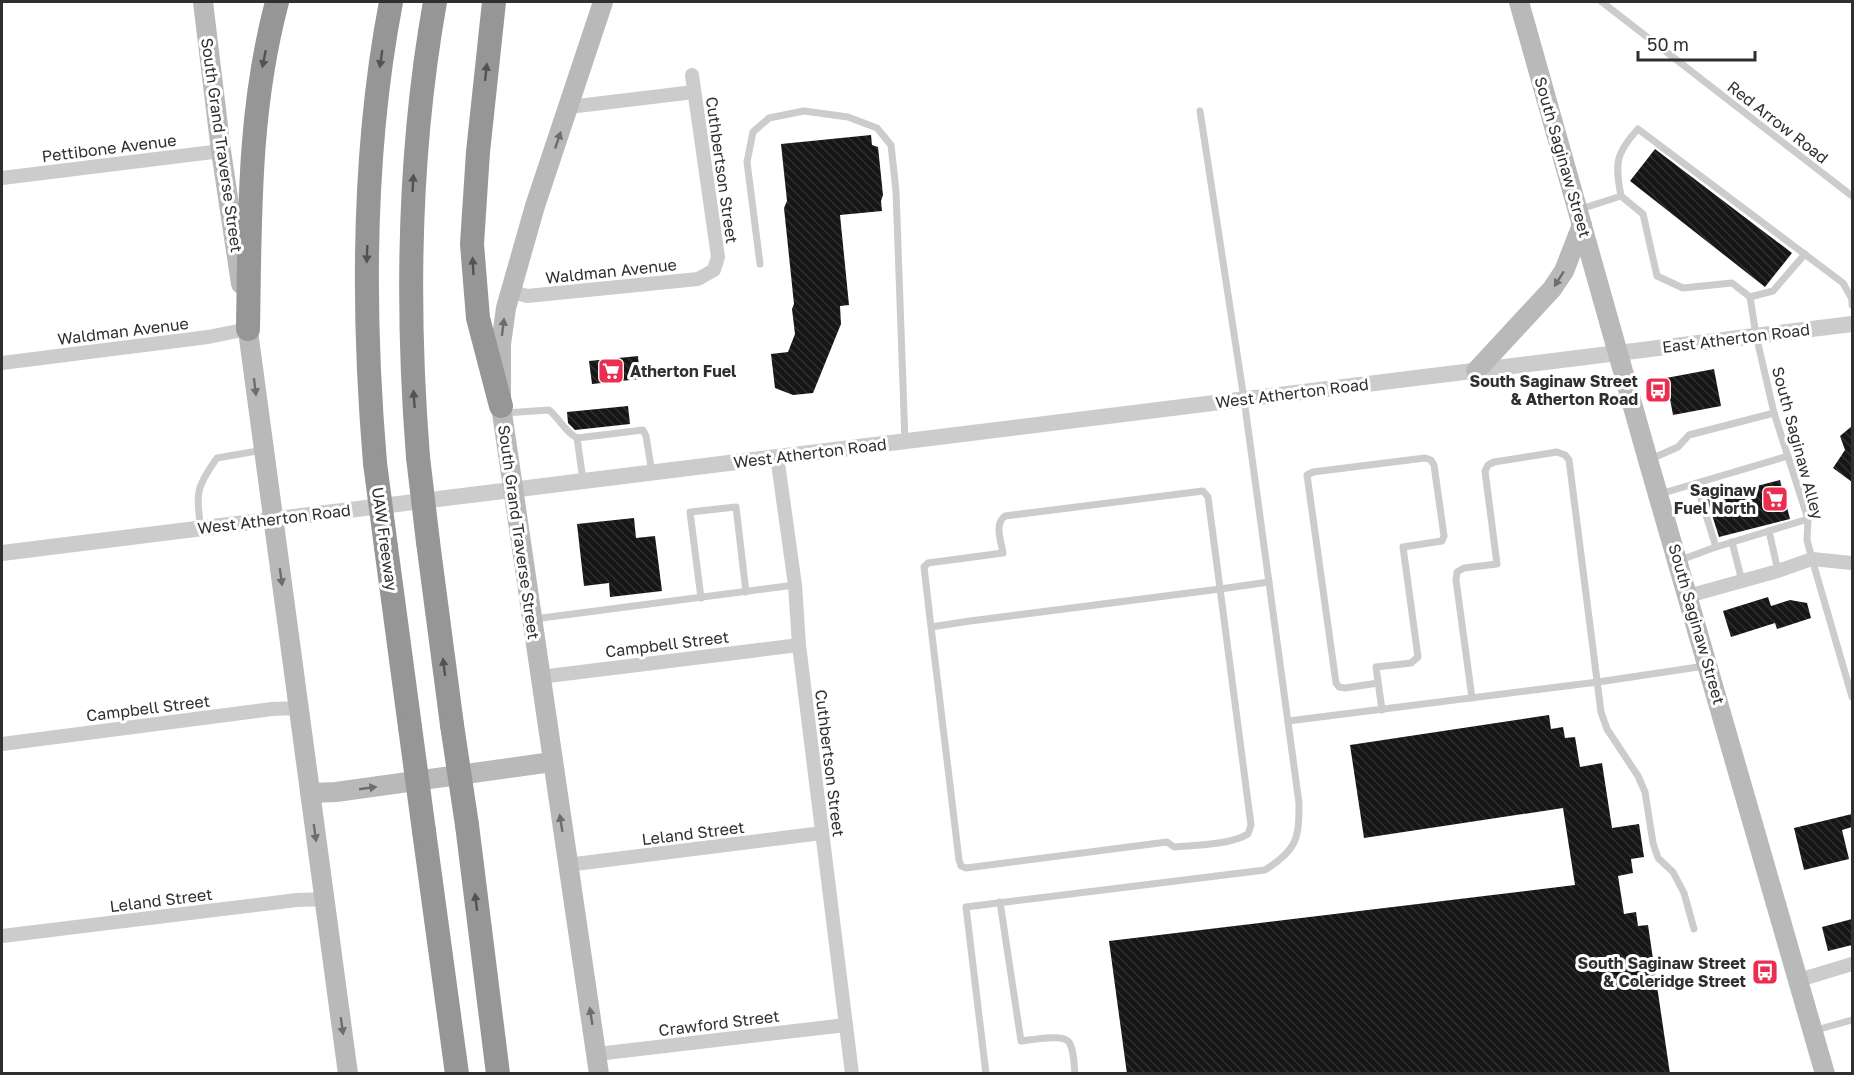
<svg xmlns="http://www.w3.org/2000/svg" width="1854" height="1075" font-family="'Golos Text',sans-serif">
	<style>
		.building { fill: url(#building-back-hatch) }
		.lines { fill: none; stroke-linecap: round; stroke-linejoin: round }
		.service { stroke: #ccc; stroke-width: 7 }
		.minor { stroke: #ccc; stroke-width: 14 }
		.tertiary { stroke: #ccc; stroke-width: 16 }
		.secondary { stroke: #b9b9b9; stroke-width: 20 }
		.motorway { stroke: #969696; stroke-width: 24 }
		.motorway-bridge { stroke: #969696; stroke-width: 24 }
		.oneway { fill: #535353 }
		.oneway2 { fill: #6d6d6d }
		.labels { text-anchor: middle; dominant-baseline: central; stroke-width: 6; stroke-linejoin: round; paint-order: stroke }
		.street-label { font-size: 16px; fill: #2f2f2f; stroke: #fff }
		.poi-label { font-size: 16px; font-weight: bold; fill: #2f2f2f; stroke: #fff; text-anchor: end }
	</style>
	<defs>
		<pattern id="building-back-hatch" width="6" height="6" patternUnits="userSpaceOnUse" patternTransform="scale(1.5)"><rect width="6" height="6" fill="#161616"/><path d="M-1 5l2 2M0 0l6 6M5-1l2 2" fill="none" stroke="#303030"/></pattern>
	</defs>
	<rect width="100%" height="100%" fill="#fff"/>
	<g class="building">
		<polygon points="871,135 872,145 878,147 883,195 881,201 882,211 840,215 849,305 840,306 841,324 813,393 793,395 775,388 771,354 788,352 795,334 792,309 794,304 784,208 787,201 781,144"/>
		<polygon points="1655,149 1792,253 1765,287 1630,181"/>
		<polygon points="638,356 640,379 592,384 589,361"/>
		<polygon points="1714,369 1721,406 1673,415 1666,378"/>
		<polygon points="628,406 630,424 575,430 568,423 567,412"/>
		<polygon points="1852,426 1852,482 1833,468 1845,450 1840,436"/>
		<polygon points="1780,480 1790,519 1719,537 1707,499"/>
		<polygon points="634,518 636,538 655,536 662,591 610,597 609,583 584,586 577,524"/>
		<polygon points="1768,597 1771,606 1790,600 1807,603 1811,618 1777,629 1775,623 1731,637 1723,611"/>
		<polygon points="1549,715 1551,729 1563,727 1565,738 1575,737 1580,767 1602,763 1612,828 1639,824 1644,857 1631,859 1633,873 1618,876 1624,914 1636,912 1638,926 1648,925 1670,1074 1127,1074 1109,941 1575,885 1563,808 1364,838 1350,745"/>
		<polygon points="1852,814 1852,827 1842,830 1849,859 1804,870 1794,828"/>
		<polygon points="1852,919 1852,945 1828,951 1822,927"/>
	</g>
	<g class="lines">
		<g class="service">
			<polyline points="1602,2 1852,196"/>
			<polyline points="1621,196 1643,214 1657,276 1683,288 1732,283 1750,297 1756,335 1774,413 1808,519 1807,540 1812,559 1852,697"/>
			<path d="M1581 209 1621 196C1615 164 1615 154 1638 129L1843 283 1852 299V305"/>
			<polyline points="760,264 747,162 753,132 769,118 804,111 848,117 877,128 891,145 896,191 905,441"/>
			<polyline points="1750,297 1773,291 1805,254"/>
			<path d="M505 413 549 410C560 419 564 431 577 438L583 480"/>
			<polyline points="577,438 643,430 646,436 652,473"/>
			<polyline points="1651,459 1678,447 1689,435 1774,413"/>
			<polyline points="1696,483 1716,547"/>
			<polyline points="1660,494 1788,456"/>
			<path d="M201 528C195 493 197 486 217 458L263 450"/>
			<polyline points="1769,531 1778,571"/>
			<polyline points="1732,542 1742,581"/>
			<polyline points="1678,561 1713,548 1808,519"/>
			<polyline points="701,598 690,512 736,507 746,592"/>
			<polyline points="534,619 795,585"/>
			<path d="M931 627 924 567 928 563 1003 553C1001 541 994 524 1005 516L1203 491 1208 497 1251 825 1248 834C1230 845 1196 845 1174 847L1167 842 966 868 961 866 959 860 931 627 970 621 1220 589 1269 582"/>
			<polyline points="1378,683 1345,688 1339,687 1336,683 1307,475 1313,472 1425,458 1431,460 1434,465 1444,536 1442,541 1403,547 1418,657 1411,663 1376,667 1382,710"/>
			<polyline points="1472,698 1456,580 1457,572 1464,568 1497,564 1485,471 1488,465 1494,462 1557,452 1565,455 1569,460 1601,712 1607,729 1638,776 1645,792 1653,843 1658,858 1673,872 1684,893 1694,929"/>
			<polyline points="1288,721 1598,682 1705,666"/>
			<path d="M1000 902 1021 1041C1031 1040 1061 1034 1068 1041 1074 1047 1074 1065 1075 1074"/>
			<polyline points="1816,1030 1852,1020"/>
			<path d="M986 1074 966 907 1265 870C1297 850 1299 839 1299 803L1244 399 1200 111"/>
		</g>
		<g class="minor">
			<polyline points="569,107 694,92"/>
			<polyline points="2,178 221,151"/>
			<polyline points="510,291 527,296 698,279 714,270 718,257 692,75"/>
			<polyline points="2,363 208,337 248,329"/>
			<polyline points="777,456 795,585 799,645 852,1074"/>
			<polyline points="1688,596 1778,571 1812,559 1852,563"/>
			<polyline points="540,677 799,645"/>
			<polyline points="2,744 272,709 300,708"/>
			<polyline points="567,865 822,833"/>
			<polyline points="2,936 297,900 325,899"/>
			<polyline points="1799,980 1852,964"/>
			<polyline points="597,1054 846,1025"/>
		</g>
		<polyline class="tertiary" points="2,553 1852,324"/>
		<g class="secondary">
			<polyline points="203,2 221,151 241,284"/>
			<polyline points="1519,2 1648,460 1825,1074"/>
			<polyline points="246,316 348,1074"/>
			<polyline points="1476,371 1552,289 1564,271 1582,225"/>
			<polyline points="310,793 336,792 552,762"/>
			<polyline points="599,1074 501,406 501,344 506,308 535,206 603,2"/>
		</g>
		<g class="motorway">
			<polyline points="494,2 478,152 472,244 478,318 501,406"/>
			<path d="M248 329C250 217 248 111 277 2"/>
			<path d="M418 457C406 304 408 153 435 2"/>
			<path d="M375 463C362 309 362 153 391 2"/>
			<polyline points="428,542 452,725"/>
			<polyline points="386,547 410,727"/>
			<polyline points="467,825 498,1074"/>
			<polyline points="424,831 457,1074"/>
		</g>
		<g class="motorway-bridge">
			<polyline points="418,457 428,542"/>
			<polyline points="375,463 386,547"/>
			<polyline points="452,725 467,825"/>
			<polyline points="410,727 424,831"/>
		</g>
	</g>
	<defs><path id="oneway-solid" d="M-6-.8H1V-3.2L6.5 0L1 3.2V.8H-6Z" transform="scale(1.5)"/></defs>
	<g class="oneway">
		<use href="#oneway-solid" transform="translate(264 59) rotate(101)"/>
		<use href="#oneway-solid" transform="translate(381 59) rotate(98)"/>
		<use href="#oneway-solid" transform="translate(486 72) rotate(-84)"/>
		<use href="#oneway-solid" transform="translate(413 183) rotate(-87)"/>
		<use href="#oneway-solid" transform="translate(367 254) rotate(92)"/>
		<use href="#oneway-solid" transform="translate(473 266) rotate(-93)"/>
		<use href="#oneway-solid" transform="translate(414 399) rotate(-94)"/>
		<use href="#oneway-solid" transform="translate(444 667) rotate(-97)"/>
		<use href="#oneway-solid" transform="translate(476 902) rotate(-97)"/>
	</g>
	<g class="oneway2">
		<use href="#oneway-solid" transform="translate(558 140) rotate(-71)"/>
		<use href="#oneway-solid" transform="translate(1559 279) rotate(122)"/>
		<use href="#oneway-solid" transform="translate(503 327) rotate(-83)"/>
		<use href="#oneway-solid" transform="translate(255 387) rotate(83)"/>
		<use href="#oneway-solid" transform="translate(281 577) rotate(82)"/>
		<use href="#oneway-solid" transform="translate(368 788) rotate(-8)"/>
		<use href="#oneway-solid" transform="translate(561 823) rotate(-99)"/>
		<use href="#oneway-solid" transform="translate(315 833) rotate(82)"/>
		<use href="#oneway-solid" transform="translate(591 1016) rotate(-99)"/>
		<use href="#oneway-solid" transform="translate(342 1026) rotate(82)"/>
	</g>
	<defs>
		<symbol id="supermarket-square" viewBox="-11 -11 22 22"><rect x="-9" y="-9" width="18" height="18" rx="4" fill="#eb2d4f" stroke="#fff"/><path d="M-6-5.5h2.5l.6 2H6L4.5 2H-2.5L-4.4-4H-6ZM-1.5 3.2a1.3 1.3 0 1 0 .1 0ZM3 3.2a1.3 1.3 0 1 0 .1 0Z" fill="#fff"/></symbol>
		<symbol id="bus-square" viewBox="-11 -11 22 22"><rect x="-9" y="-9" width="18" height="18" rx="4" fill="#eb2d4f" stroke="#fff"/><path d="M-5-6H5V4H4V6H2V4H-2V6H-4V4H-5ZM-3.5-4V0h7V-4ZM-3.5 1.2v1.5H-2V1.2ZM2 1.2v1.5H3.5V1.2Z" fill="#fff"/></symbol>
	</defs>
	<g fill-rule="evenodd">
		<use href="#supermarket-square" x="596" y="356" width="30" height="30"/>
		<use href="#bus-square" x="1643" y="375" width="30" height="30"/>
		<use href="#supermarket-square" x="1760" y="484" width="30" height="30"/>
		<use href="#bus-square" x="1750" y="957" width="30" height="30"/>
	</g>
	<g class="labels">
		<g class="street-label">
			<text transform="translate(1778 122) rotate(38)">Red Arrow Road</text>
			<text transform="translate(222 145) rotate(82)">South Grand Traverse Street</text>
			<text transform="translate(109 148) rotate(-7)">Pettibone Avenue</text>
			<text transform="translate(1563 157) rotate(74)">South Saginaw Street</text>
			<text transform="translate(722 170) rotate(82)">Cuthbertson Street</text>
			<text transform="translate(611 271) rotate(-6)">Waldman Avenue</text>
			<text transform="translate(123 331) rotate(-7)">Waldman Avenue</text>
			<text transform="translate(1736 338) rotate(-7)">East Atherton Road</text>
			<text transform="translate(1292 393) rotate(-7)">West Atherton Road</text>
			<text transform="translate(1798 443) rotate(75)">South Saginaw Alley</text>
			<text transform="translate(810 453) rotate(-7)">West Atherton Road</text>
			<text transform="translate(274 519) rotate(-7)">West Atherton Road</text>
			<text transform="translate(519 532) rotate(82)">South Grand Traverse Street</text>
			<text transform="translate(385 539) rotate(82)">UAW Freeway</text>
			<text transform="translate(1697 624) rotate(74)">South Saginaw Street</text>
			<text transform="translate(667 644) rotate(-7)">Campbell Street</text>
			<text transform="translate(148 708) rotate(-7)">Campbell Street</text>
			<text transform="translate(830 763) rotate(83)">Cuthbertson Street</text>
			<text transform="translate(693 833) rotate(-7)">Leland Street</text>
			<text transform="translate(161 900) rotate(-7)">Leland Street</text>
			<text transform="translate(719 1023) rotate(-7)">Crawford Street</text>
		</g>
		<g class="poi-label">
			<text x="630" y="371" text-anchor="start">Atherton Fuel</text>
			<text x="1638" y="381">South Saginaw Street<tspan x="1638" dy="18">&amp; Atherton Road</tspan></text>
			<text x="1756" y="490">Saginaw<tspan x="1756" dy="18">Fuel North</tspan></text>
			<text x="1746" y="963">South Saginaw Street<tspan x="1746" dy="18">&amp; Coleridge Street</tspan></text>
		</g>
	</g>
	<rect width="1854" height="1075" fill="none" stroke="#2f2f2f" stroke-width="6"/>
	<path d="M1638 51v9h117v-9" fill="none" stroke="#2f2f2f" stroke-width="3"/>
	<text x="1647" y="51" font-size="18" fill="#2f2f2f" stroke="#ffffff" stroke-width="4.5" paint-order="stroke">50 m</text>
</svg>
